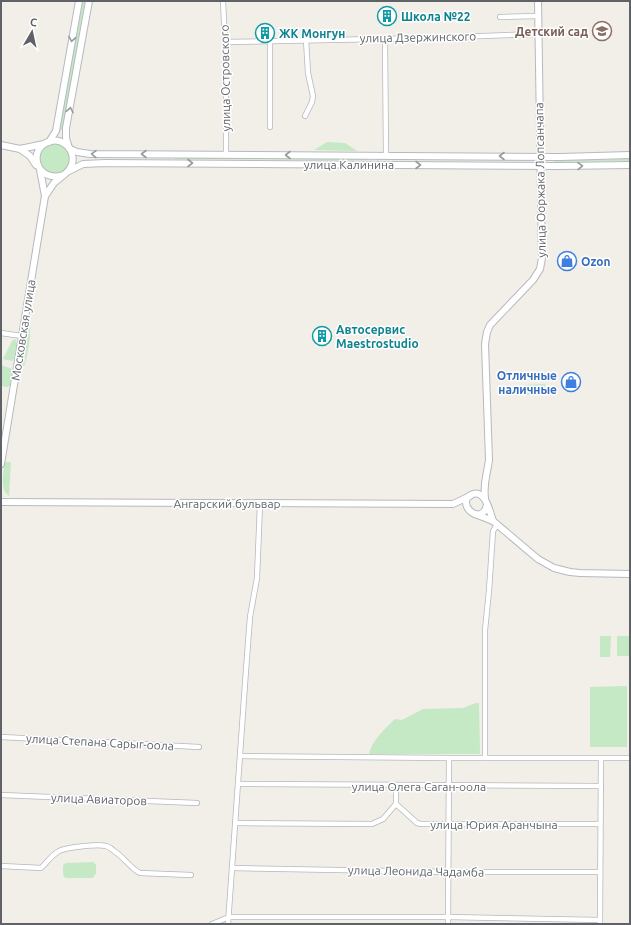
<svg xmlns="http://www.w3.org/2000/svg" width="631" height="925" font-family="Ubuntu,sans-serif">
	<style>
		.green { fill: #c5e8c5 }
		.lines { fill: none; stroke-linecap: round; stroke-linejoin: round }
		.street-casing { stroke: #b5b8bc; stroke-width: 6 }
		.secondary-casing { stroke: #b6babf; stroke-width: 8 }
		.street { stroke: #fff; stroke-width: 4.5 }
		.secondary { stroke: #fff; stroke-width: 6 }
		.oneway { stroke: #979a9d }
		.labels { text-anchor: middle; dominant-baseline: central; stroke-width: 3; stroke-linejoin: round; paint-order: stroke }
		.culture-label { font-size: 12px; font-weight: bold; fill: #0d838f; stroke: #fff; text-anchor: start }
		.education-label { font-size: 12px; font-weight: bold; fill: #785e54; stroke: #fff; text-anchor: end }
		.street-label { font-size: 12px; fill: #5f6368; stroke: #fff }
		.shop-label { font-size: 12px; font-weight: bold; fill: #366cbe; stroke: #fff; text-anchor: start }
	</style>
	<rect width="100%" height="100%" fill="#f1efe8"/>
	<g class="green">
		<polygon points="82,1 85,1 63,128 59,133"/>
		<polygon points="327,142 345,143 357,151 314,150"/>
		<circle cx="54" cy="159" r="15"/>
		<polygon points="175,156 368,157 368,160 174,159"/>
		<polygon points="376,157 532,158 531,161 376,160"/>
		<polygon points="630,159 630,161 554,162 555,160"/>
		<path d="M28 317C33 328 28 354 24 366L22 365 21 360Z"/>
		<polygon points="15,339 17,342 14,359 12,361 3,359 12,341"/>
		<polygon points="1,365 12,369 10,386 7,387 1,386"/>
		<polygon points="545,384 546,395 525,395 525,385"/>
		<path d="M5 462H11L9 496C0 490 3 474 5 462Z"/>
		<polygon points="600,636 611,636 610,657 600,657"/>
		<polygon points="617,636 630,636 629,656 617,656"/>
		<polygon points="627,686 627,747 590,747 590,687"/>
		<path d="M476 703H479L480 754H369C372 740 385 729 395 719L402 720 423 709 463 708Z"/>
		<polygon points="93,862 96,865 96,873 93,878 67,878 64,877 63,873 63,865 66,863"/>
	</g>
	<g class="lines">
		<defs>
			<g id="street">
				<polyline points="223,1 226,63 226,155"/>
				<polyline points="500,17 538,16"/>
				<polyline points="385,39 386,156"/>
				<polyline points="270,41 270,127"/>
				<polyline points="225,42 428,38 539,34"/>
				<polyline points="305,116 312,102 313,96 308,73 306,40"/>
				<polyline points="1,333 22,336"/>
				<polyline points="1,737 199,747"/>
				<polyline points="240,756 449,758 630,758"/>
				<polyline points="485,758 485,630 489,591 493,531 497,525"/>
				<polyline points="238,784 601,786"/>
				<polyline points="396,786 396,804"/>
				<polyline points="1,795 197,803"/>
				<polyline points="235,823 372,824 383,819 396,804 417,823 421,824 600,824"/>
				<path d="M1 866 41 868C47 862 52 855 59 851 67 847 98 844 106 846 109 847 112 849 114 851 124 857 130 868 140 873L191 875"/>
				<polyline points="232,868 449,872 600,872"/>
				<polyline points="212,924 229,917 448,917 600,920"/>
				<polyline points="228,924 246,670 250,617 257,578 260,504"/>
				<polyline points="448,924 449,758"/>
				<polyline points="600,924 601,758"/>
			</g>
			<g id="secondary">
				<polyline points="49,142 56,131 79,1"/>
				<polyline points="1,145 20,149 44,144"/>
				<polyline points="69,148 66,138 66,128 89,1"/>
				<polyline points="20,149 30,156 36,165"/>
				<polyline points="70,149 77,152 90,154 560,157 630,155"/>
				<polyline points="69,171 83,164 105,163 561,166 630,165"/>
				<path d="M45 196C48 192 51 187 54 183 63 175 76 169 72 154 71 150 69 147 65 144 61 141 56 140 51 141 26 147 36 184 63 175"/>
				<polyline points="1,464 45,196 40,170"/>
				<path d="M485 498C483 483 487 475 489 460L485 344 487 332 490 325 533 280 540 269 542 258 538 1"/>
				<polyline points="1,502 453,504 470,496"/>
				<path d="M487 505C481 529 453 501 473 494 486 490 490 513 493 521"/>
				<polyline points="475,514 493,521 538,559 554,568 570,572 580,573 630,574"/>
			</g>
		</defs>
		<use href="#street" class="street-casing"/>
		<use href="#secondary" class="secondary-casing"/>
		<use href="#street" class="street"/>
		<use href="#secondary" class="secondary"/>
	</g>
	<defs><path id="oneway-chevron" d="M-2-3.5L2.5 0L-2 3.5" fill="none" stroke-width="1.6" stroke-linecap="round" stroke-linejoin="round"/></defs>
	<g class="oneway">
		<use href="#oneway-chevron" transform="translate(72 39) rotate(100)"/>
		<use href="#oneway-chevron" transform="translate(70 110) rotate(-80)"/>
		<use href="#oneway-chevron" transform="translate(94 154) rotate(-179)"/>
		<use href="#oneway-chevron" transform="translate(144 154) rotate(-180)"/>
		<use href="#oneway-chevron" transform="translate(288 155) rotate(-180)"/>
		<use href="#oneway-chevron" transform="translate(502 156) rotate(-180)"/>
		<use href="#oneway-chevron" transform="translate(190 163)"/>
		<use href="#oneway-chevron" transform="translate(418 165)"/>
		<use href="#oneway-chevron" transform="translate(580 166) rotate(-1)"/>
	</g>
	<defs>
		<symbol id="building-ring" viewBox="-11 -11 22 22"><circle r="9.5" fill="#fff" stroke="#0f9aa8" stroke-width="1.5"/><path d="M-4-6H4V6H1V3H-1V6H-4ZM-2.5-4.3h1.7v1.8h-1.7ZM.8-4.3h1.7v1.8H.8ZM-2.5-1h1.7V.8h-1.7ZM.8-1h1.7V.8H.8Z" fill="#0f9aa8"/></symbol>
		<symbol id="school-ring" viewBox="-11 -11 22 22"><circle r="9.5" fill="#fff" stroke="#8d6e63" stroke-width="1.5"/><path d="M0-5L7-2L0 1L-7-2ZM-4 1L0 2.5L4 1V4Q0 6-4 4Z" fill="#8d6e63"/></symbol>
		<symbol id="shop-ring" viewBox="-11 -11 22 22"><circle r="9.5" fill="#fff" stroke="#3f7fe0" stroke-width="1.5"/><path d="M-5-2.5h2.3a2.7 3.5 0 0 1 5.4 0H5L5.5 6h-11ZM-1.5-2.5h3a1.5 2.3 0 0 0-3 0Z" fill="#3f7fe0"/></symbol>
	</defs>
	<g fill-rule="evenodd">
		<use href="#building-ring" x="376" y="5" width="22" height="22"/>
		<use href="#school-ring" x="591" y="20" width="22" height="22"/>
		<use href="#building-ring" x="254" y="22" width="22" height="22"/>
		<use href="#shop-ring" x="556" y="250" width="22" height="22"/>
		<use href="#building-ring" x="311" y="325" width="22" height="22"/>
		<use href="#shop-ring" x="560" y="371" width="22" height="22"/>
	</g>
	<g class="labels">
		<g class="culture-label">
			<text x="401" y="16">Школа №22</text>
			<text x="279" y="33">ЖК Монгун</text>
			<text x="336" y="329">Автосервис<tspan x="336" dy="14">Maestrostudio</tspan></text>
		</g>
		<g class="education-label">
			<text x="588" y="31">Детский сад</text>
		</g>
		<g class="street-label">
			<text transform="translate(418 37) rotate(-1)">улица Дзержинского</text>
			<text transform="translate(225 78) rotate(-91)">улица Островского</text>
			<text x="349" y="164">улица Калинина</text>
			<text transform="translate(540 180) rotate(-91)">улица Ооржака Лопсанчапа</text>
			<text transform="translate(23 330) rotate(-81)">Московская улица</text>
			<text x="227" y="503">Ангарский бульвар</text>
			<text transform="translate(100 742) rotate(3)">улица Степана Сарыг-оола</text>
			<text x="419" y="786">улица Олега Саган-оола</text>
			<text transform="translate(99 799) rotate(2)">улица Авиаторов</text>
			<text x="494" y="824">улица Юрия Аранчына</text>
			<text transform="translate(416 871) rotate(1)">улица Леонида Чадамба</text>
		</g>
		<g class="shop-label">
			<text x="581" y="261">Ozon</text>
			<text x="557" y="375" text-anchor="end">Отличные<tspan x="557" dy="14">наличные</tspan></text>
		</g>
	</g>
	<rect width="631" height="925" fill="none" stroke="#5f6368" stroke-width="4"/>
	<g transform="translate(32 32) rotate(9)" stroke="#ffffff" stroke-width="3" paint-order="stroke">
	<path d="M0-3L7 15L0 10L-7 15Z" fill="#5f6368"/>
	<text y="-6" font-size="11" font-weight="bold" text-anchor="middle" fill="#5f6368">С</text>
	</g>
</svg>
